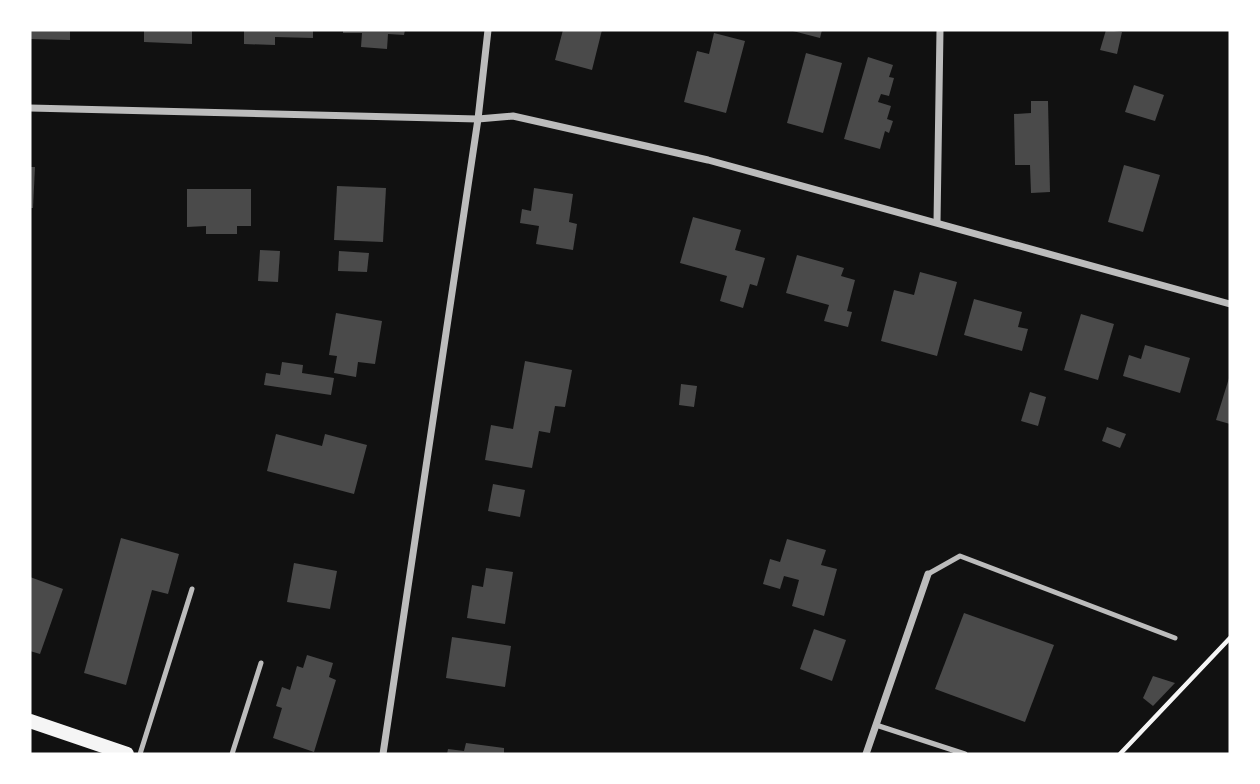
<svg xmlns="http://www.w3.org/2000/svg" width="1260" height="784" font-family="'Source Sans 3',sans-serif">
	<style>
		.building { fill: #4a4a4a }
		.lines { fill: none; stroke-linecap: round; stroke-linejoin: round }
		.path { stroke: #f5f5f5; stroke-width: 4.5 }
		.service { stroke: #bcbcbc; stroke-width: 5 }
		.minor { stroke: #bcbcbc; stroke-width: 7 }
		.secondary { stroke: #f5f5f5; stroke-width: 14 }
	</style>
	<rect width="100%" height="100%" fill="#111"/>
	<g class="building">
		<polygon points="30,30 70,30 70,40 30,39"/>
		<polygon points="144,30 192,30 192,44 144,42"/>
		<polygon points="244,30 313,30 313,38 275,37 275,45 244,44"/>
		<polygon points="343,30 405,30 404,35 388,34 387,49 361,47 362,33 343,33"/>
		<polygon points="563,30 602,30 592,70 555,60"/>
		<polygon points="789,30 822,30 820,38"/>
		<polygon points="1106,30 1122,32 1117,54 1100,50"/>
		<polygon points="714,33 745,41 726,113 684,102 697,51 709,54"/>
		<polygon points="806,53 842,63 823,133 787,123"/>
		<polygon points="868,57 893,65 889,77 894,78 889,96 881,94 878,102 891,106 887,119 893,121 889,133 885,131 880,149 844,139"/>
		<polygon points="1134,85 1164,95 1155,121 1125,112"/>
		<polygon points="1031,101 1048,101 1050,192 1031,193 1030,165 1015,165 1014,114 1031,113"/>
		<polygon points="1124,165 1160,175 1143,232 1108,222"/>
		<polygon points="30,167 35,167 33,208 30,208"/>
		<polygon points="337,186 386,188 383,242 334,240"/>
		<polygon points="534,188 573,194 569,222 577,224 573,250 536,244 539,226 520,223 522,209 531,211"/>
		<polygon points="187,189 251,189 251,226 237,226 237,234 206,234 206,226 187,227"/>
		<polygon points="693,217 741,230 735,250 765,258 757,286 750,284 743,308 720,301 727,276 680,263"/>
		<polygon points="260,250 280,251 278,282 258,281"/>
		<polygon points="339,251 369,253 367,272 338,271"/>
		<polygon points="797,255 844,268 841,276 855,280 847,311 852,312 848,327 824,321 829,305 786,293"/>
		<polygon points="920,272 957,282 937,356 881,341 894,290 914,295"/>
		<polygon points="974,299 1022,312 1018,327 1028,329 1022,351 964,335"/>
		<polygon points="336,313 382,321 375,364 358,362 356,377 334,373 337,356 329,355"/>
		<polygon points="1081,314 1114,324 1098,380 1064,370"/>
		<polygon points="1145,345 1190,358 1180,393 1123,376 1129,355 1141,359"/>
		<polygon points="525,361 572,370 565,407 555,406 550,433 539,431 532,468 485,460 491,425 513,429"/>
		<polygon points="282,362 303,365 302,373 334,378 331,395 264,385 266,373 280,375"/>
		<polygon points="1230,375 1230,424 1216,420"/>
		<polygon points="681,384 697,386 694,407 679,405"/>
		<polygon points="1030,392 1046,397 1038,426 1021,421"/>
		<polygon points="1107,427 1126,434 1120,448 1102,441"/>
		<polygon points="276,434 322,446 325,434 367,445 354,494 267,471"/>
		<polygon points="493,484 525,490 520,517 488,511"/>
		<polygon points="121,538 179,554 168,594 152,590 126,685 84,673"/>
		<polygon points="787,539 826,550 821,565 837,569 824,616 792,606 799,580 784,576 780,589 763,584 770,559 780,562"/>
		<polygon points="294,563 337,571 330,609 287,602"/>
		<polygon points="486,568 513,572 505,624 467,618 472,585 483,587"/>
		<polygon points="30,577 63,589 40,654 30,651"/>
		<polygon points="964,613 1054,645 1025,722 935,689"/>
		<polygon points="814,629 846,640 832,681 800,669"/>
		<polygon points="452,637 511,646 505,687 446,678"/>
		<polygon points="307,655 333,663 329,677 336,680 314,752 273,738 282,708 276,706 282,687 290,690 297,666 303,668"/>
		<polygon points="1153,676 1175,683 1153,706 1143,698"/>
		<polygon points="466,743 504,748 504,754 447,754 448,749 464,751"/>
	</g>
	<g class="lines">
		<polyline class="path" points="1120,754 1230,638"/>
		<g class="service">
			<polyline points="928,574 960,556 1175,638"/>
			<polyline points="876,725 965,754"/>
			<polyline points="140,754 192,589"/>
			<polyline points="232,754 261,663"/>
		</g>
		<g class="minor">
			<polyline points="30,108 478,119 513,116 708,160 1230,304"/>
			<polyline points="937,222 940,30"/>
			<polyline points="383,754 478,119 488,30"/>
			<polyline points="866,754 928,574"/>
		</g>
		<polyline class="secondary" points="30,721 127,754"/>
	</g>
	<rect width="1260" height="784" fill="none" stroke="#ffffff" stroke-width="63"/>
</svg>
